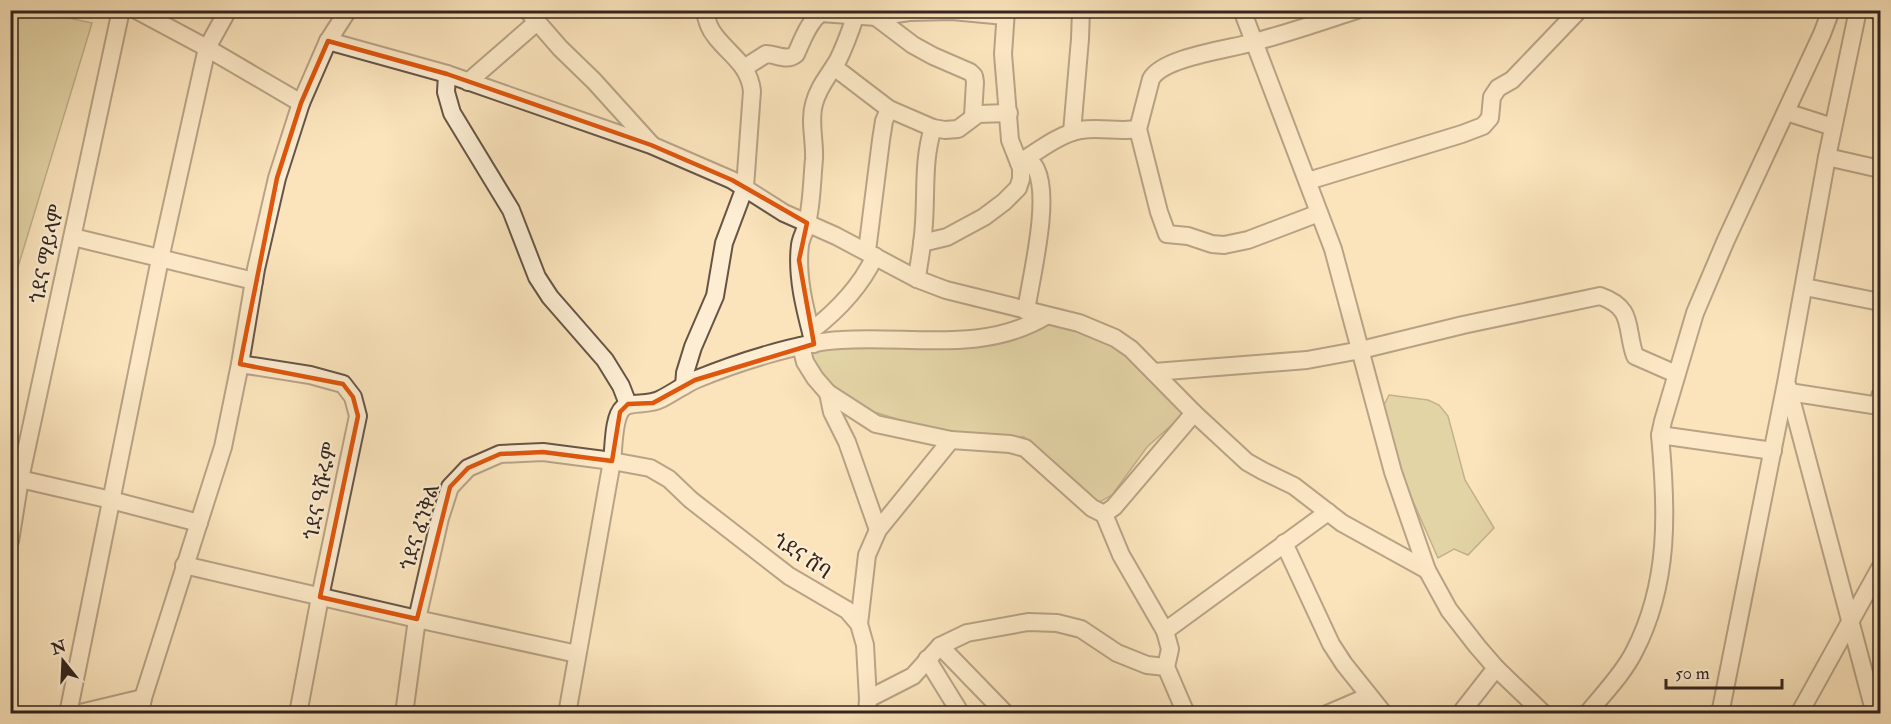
<svg xmlns="http://www.w3.org/2000/svg" width="1891" height="724" font-family="'IM FELL Double Pica','Noto Serif Ethiopic',serif">
	<style>
		.green { fill: #c6c28c; stroke: #7d7455; stroke-width: 1.5 }
		.lines { fill: none; stroke-linecap: round; stroke-linejoin: round }
		.minor-casing { stroke: #665546; stroke-width: 20 }
		.minor { stroke: #fcedd3; stroke-width: 16 }
		.marked { fill: none; stroke: #df560d; stroke-width: 4.5; stroke-linejoin: round }
		.labels { text-anchor: middle; dominant-baseline: central; stroke-width: 4.5; stroke-linejoin: round; paint-order: stroke }
		.street-label { font-size: 20px; fill: #34251e; stroke: #fcedd3 }
	</style>
	<rect width="100%" height="100%" fill="#fbe4bc"/>
	<filter id="stains"><feTurbulence type="fractalNoise" baseFrequency=".00333" numOctaves="4"/><feColorMatrix values="0 0 0 0 .2 0 0 0 0 .09 0 0 0 0 .02 0 0 0 .5 -.17"/></filter>
	<radialGradient id="worn" r=".72"><stop offset=".6" stop-color="#630" stop-opacity="0"/><stop offset="1" stop-color="#630" stop-opacity=".3"/></radialGradient>
	<g class="green">
		<polygon points="11,10 38,11 92,23 11,290"/>
		<polygon points="1068,321 1123,343 1185,413 1147,447 1112,495 1098,503 1088,497 1024,437 940,432 871,411 831,385 814,366 808,345 961,340"/>
		<polygon points="1389,395 1428,400 1439,405 1448,416 1465,480 1494,528 1468,555 1454,549 1438,558 1401,474 1381,411"/>
	</g>
	<g class="lines">
		<defs>
			<g id="minor">
				<polyline points="136,10 207,48 301,103"/>
				<polyline points="527,10 560,48 594,81 651,144"/>
				<polyline points="1242,10 1333,249 1393,472 1427,570 1449,610 1477,646 1496,668 1544,714"/>
				<polyline points="1875,10 1880,12"/>
				<polyline points="876,17 913,45 933,56 970,72 974,76 975,82 973,116"/>
				<polyline points="328,41 447,74 651,145 732,180 784,213 836,236 917,279 946,290 1079,323 1115,338 1131,349 1194,413 1247,462 1263,471 1294,486 1342,523 1427,570"/>
				<polyline points="834,67 889,109 933,128 945,130 958,129 978,114 1009,113"/>
				<path d="M744 68 766 54C776 54 787 62 796 54 802 41 809 21 821 13L876 17 909 12 952 11 1005 16"/>
				<polyline points="447,74 446,92 452,113 511,210 537,277 550,297 605,360 621,386 628,404"/>
				<polyline points="468,82 537,22"/>
				<polyline points="1786,112 1833,127"/>
				<polyline points="1072,132 1080,39 1081,10"/>
				<polyline points="1827,157 1880,169"/>
				<path d="M1019 163C1038 151 1059 134 1081 130 1100 127 1119 132 1138 129"/>
				<polyline points="1308,181 1462,134 1483,126 1490,118 1492,97 1498,88 1512,80 1579,10"/>
				<path d="M1319 213 1248 240 1224 245 1212 244 1188 236 1167 234 1159 212 1138 129 1151 79C1163 57 1231 49 1254 42 1289 33 1323 21 1357 10"/>
				<polyline points="73,237 254,281"/>
				<polyline points="922,243 947,237 984,217 1004,202 1018,188 1021,179 1021,168 1010,140 1003,54 1006,10"/>
				<polyline points="867,251 881,140 884,121 889,109"/>
				<path d="M917 279C918 267 921 255 922 243 928 204 921 165 933 128"/>
				<polyline points="1805,287 1880,302"/>
				<path d="M1026 311C1031 277 1051 199 1036 169 1034 164 1030 162 1026 159"/>
				<path d="M811 331C837 311 861 286 875 256"/>
				<path d="M814 344C806 313 796 278 800 245 801 237 806 230 807 223 812 203 812 179 814 159 815 141 809 121 814 104 818 87 830 74 838 60 845 46 850 32 855 17"/>
				<polyline points="801,346 805,362 815,378 828,393 876,424 951,440 1010,444 1025,448 1092,508 1104,514 1114,507 1194,413"/>
				<polyline points="240,364 310,375 343,384 353,397 358,416 320,597 298,714"/>
				<path d="M1154 372 1307 360 1361 350 1463 325 1600 296C1635 308 1625 328 1635 356L1676 374"/>
				<path d="M684 386 685 373 693 347 715 296 724 243 745 187 752 91C749 65 731 56 716 37 710 30 706 19 705 10"/>
				<polyline points="1788,387 1875,714"/>
				<polyline points="1789,392 1879,406 1880,396"/>
				<polyline points="828,393 832,412 847,442 878,530"/>
				<polyline points="1773,451 1660,435 1663,421 1695,313 1726,240 1822,34 1831,10"/>
				<polyline points="20,479 111,500 199,523"/>
				<polyline points="1104,514 1121,555 1165,631 1170,649 1166,667 1184,709 1188,714"/>
				<polyline points="10,541 20,479 121,10"/>
				<polyline points="1284,543 1331,644 1344,664 1384,714"/>
				<polyline points="184,565 417,619 577,654"/>
				<polyline points="859,624 867,555 878,530 951,440"/>
				<polyline points="1165,631 1328,512"/>
				<polyline points="940,646 1006,714"/>
				<polyline points="927,659 961,714"/>
				<polyline points="868,699 913,676 940,646 967,633 1028,622 1057,623 1081,629 1117,653 1147,665 1166,667"/>
				<polyline points="68,714 160,259 207,48 228,10"/>
				<polyline points="76,714 143,698"/>
				<polyline points="140,714 143,698 223,447 240,364 256,269 277,178 301,103 328,41 348,10"/>
				<polyline points="404,714 417,619 440,518 450,487 468,468 500,454 543,452 612,461 650,468 669,479 691,500 789,576 847,610 859,624 865,645 868,699 867,714"/>
				<path d="M567 714 612 461C614 447 613 417 623 408 630 401 648 406 661 399 673 393 685 384 697 379 736 363 800 342 841 340 910 335 983 354 1046 316"/>
				<polyline points="1327,714 1369,696"/>
				<polyline points="1460,714 1496,668"/>
				<path d="M1587 714C1603 694 1623 674 1634 652 1670 583 1667 510 1660 435"/>
				<polyline points="1720,714 1786,383 1827,157 1858,10"/>
				<polyline points="1799,714 1880,568"/>
			</g>
		</defs>
		<use href="#minor" class="minor-casing"/>
		<use href="#minor" class="minor"/>
	</g>
	<path d="M0 0H1891V724H0ZM328 41 447 74 651 145 732 180 807 223 799 260 814 344 695 380 653 403 628 404 620 412 612 461 543 452 500 454 468 468 450 487 417 619 320 597 358 416 353 397 343 384 240 364 277 178 301 103Z" fill="#fbe4bc" fill-opacity=".55" fill-rule="evenodd"/>
	<path class="marked" d="M328 41 447 74 651 145 732 180 807 223 799 260 814 344 695 380 653 403 628 404 620 412 612 461 543 452 500 454 468 468 450 487 417 619 320 597 358 416 353 397 343 384 240 364 277 178 301 103Z"/>
	<g class="labels">
		<g class="street-label">
			<text transform="translate(47 254) rotate(-78)">ጎደና ማይላም</text>
			<text transform="translate(321 491) rotate(-78)">ጎደና ዓሹሩም</text>
			<text transform="translate(420 527) rotate(-73)">ጎደና ፈንቅል</text>
			<text transform="translate(802 556) rotate(34)">ጎደና ሸባ</text>
		</g>
	</g>
	<rect width="1891" height="724" fill="none" stroke="#fbe4bc" stroke-width="36"/>
	<rect x="12" y="12" width="1867" height="700" fill="none" stroke="#34251e" stroke-width="3"/>
	<rect x="18" y="18" width="1855" height="688" fill="none" stroke="#34251e" stroke-width="1.5"/>
	<g transform="translate(63 661) rotate(342)" stroke="#fcedd3" stroke-width="4.5" paint-order="stroke">
	<path d="M0-4.5L10 22L0 15L-10 22Z" fill="#34251e"/>
	<text y="-9" font-size="16" font-weight="bold" text-anchor="middle" fill="#34251e">N</text>
	</g>
	<path d="M1666 679v9h116v-9" fill="none" stroke="#34251e" stroke-width="3"/>
	<text x="1675" y="679" font-size="18" fill="#34251e" stroke="#fcedd3" stroke-width="4.5" paint-order="stroke">50 m</text>
	<rect width="100%" height="100%" filter="url(#stains)"/>
	<rect width="100%" height="100%" fill="url(#worn)"/>
</svg>
